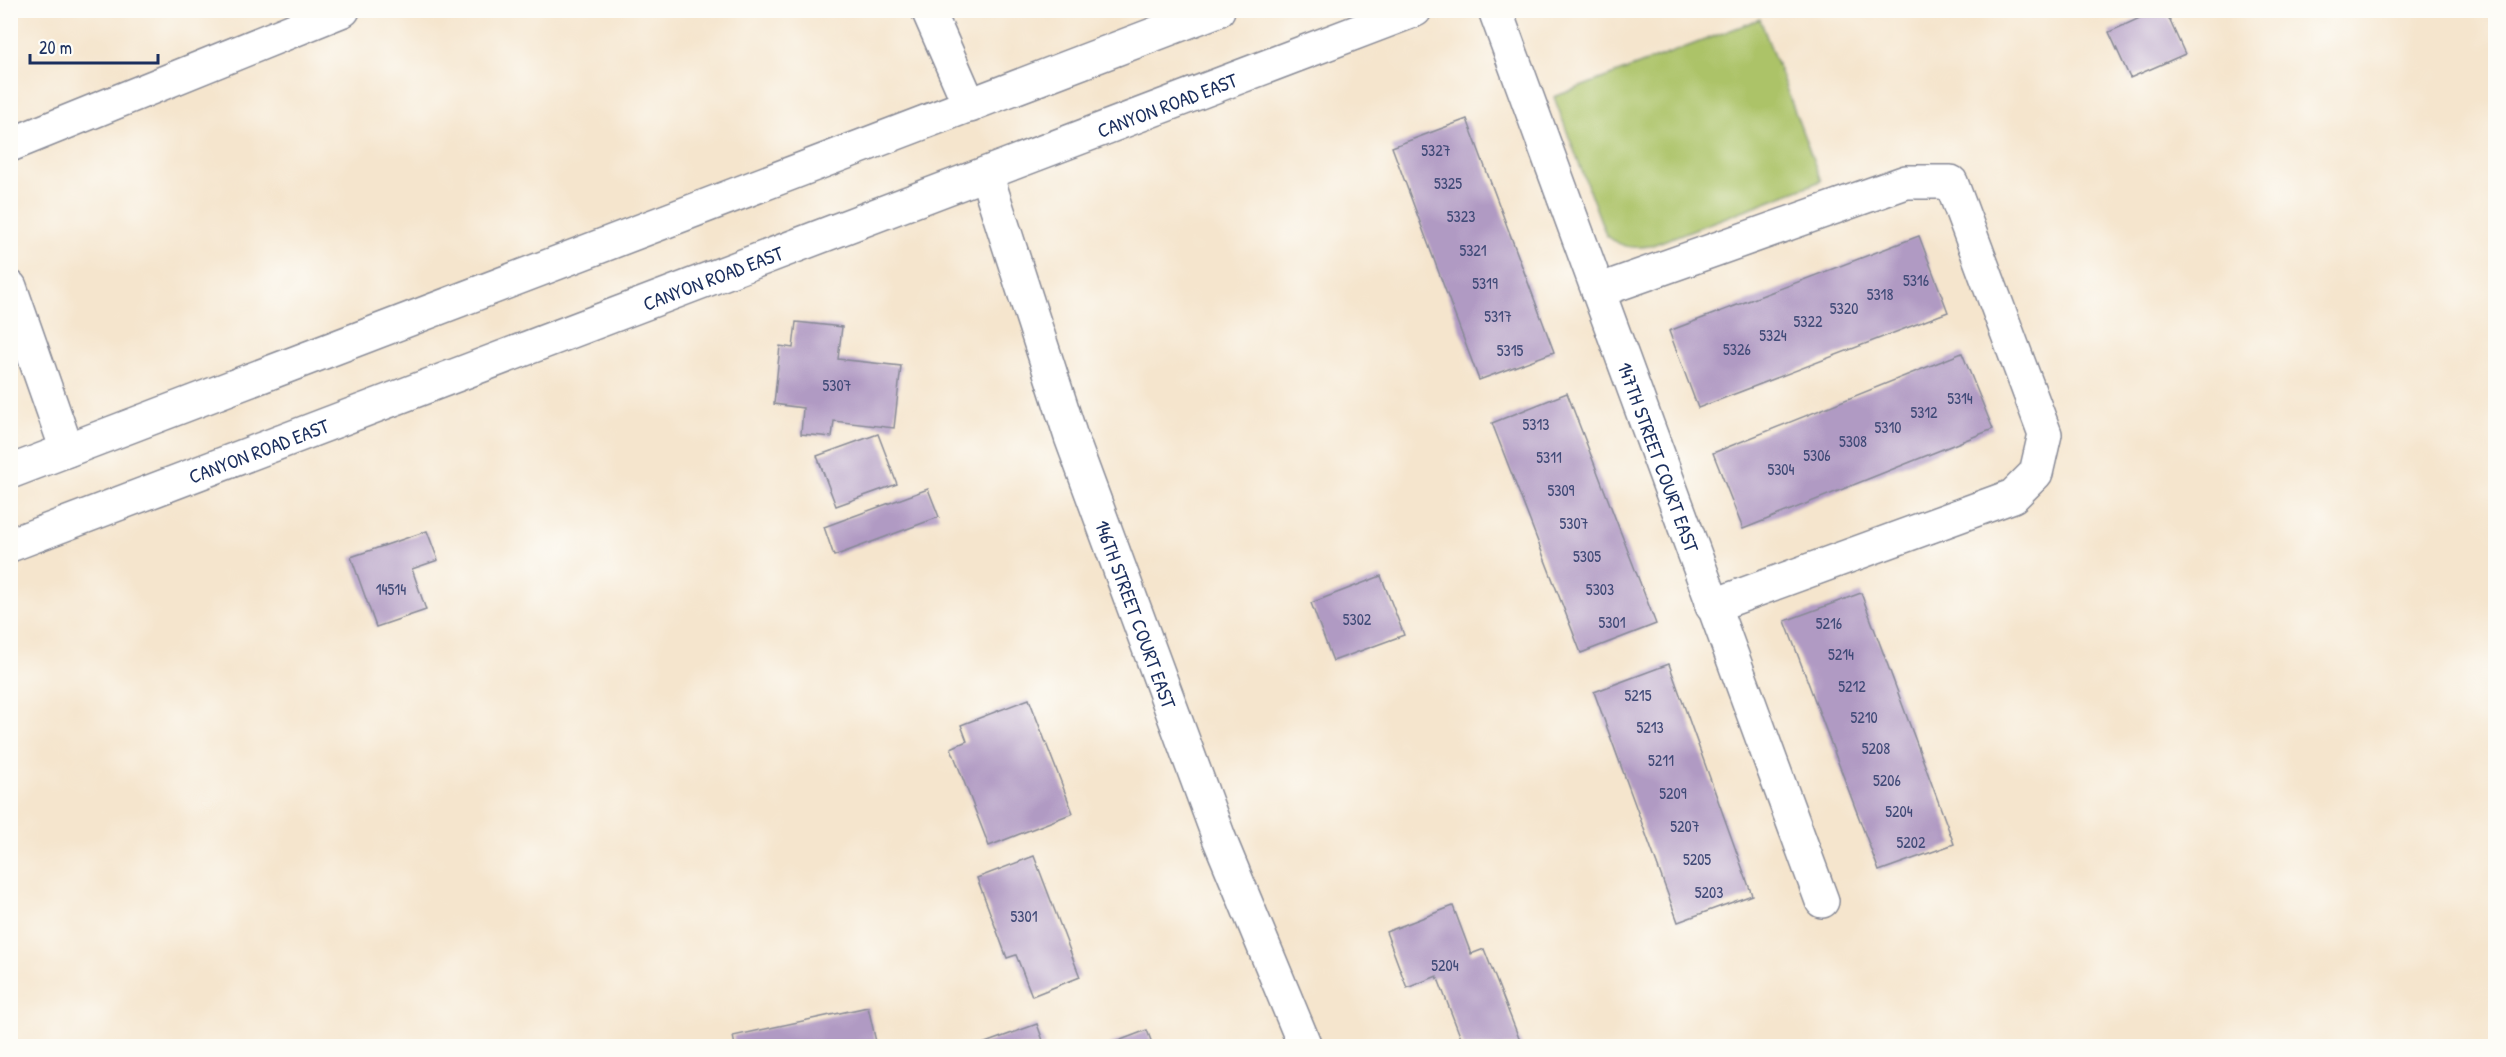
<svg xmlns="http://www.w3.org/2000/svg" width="2506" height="1057" font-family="'Patrick Hand',sans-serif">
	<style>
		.green { fill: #acc368; stroke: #647963; stroke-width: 1.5 }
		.building { fill: #b09ac3 }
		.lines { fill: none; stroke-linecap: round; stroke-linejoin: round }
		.minor-casing { stroke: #888a96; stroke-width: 36 }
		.major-casing { stroke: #888a96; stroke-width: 36 }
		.minor { stroke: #fff; stroke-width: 33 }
		.major { stroke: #fff; stroke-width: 33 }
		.labels { text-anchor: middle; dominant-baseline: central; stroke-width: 6; stroke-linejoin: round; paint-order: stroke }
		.number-label { font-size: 16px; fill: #404a77 }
		.street-label { font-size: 20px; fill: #1b2f5e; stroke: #fdfcf7 }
	</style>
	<rect width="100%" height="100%" fill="#fdfcf7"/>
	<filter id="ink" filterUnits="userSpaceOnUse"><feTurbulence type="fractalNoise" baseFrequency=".0167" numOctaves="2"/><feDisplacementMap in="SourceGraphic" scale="12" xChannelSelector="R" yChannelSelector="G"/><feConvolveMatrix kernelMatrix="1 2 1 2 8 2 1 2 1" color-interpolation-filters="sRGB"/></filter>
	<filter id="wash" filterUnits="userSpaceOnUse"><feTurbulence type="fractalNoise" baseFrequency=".008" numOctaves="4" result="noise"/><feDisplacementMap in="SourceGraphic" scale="24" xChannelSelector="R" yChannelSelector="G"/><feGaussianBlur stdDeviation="1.35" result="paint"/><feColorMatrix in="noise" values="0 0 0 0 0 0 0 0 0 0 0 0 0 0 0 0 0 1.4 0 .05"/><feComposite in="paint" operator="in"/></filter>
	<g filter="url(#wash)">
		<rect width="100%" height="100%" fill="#f5e5cd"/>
		<path class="green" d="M1760 19 1821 181 1650 246C1630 249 1621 247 1606 235L1554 97Z"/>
		<g id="blocks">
			<g class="building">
				<polygon points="2157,10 2165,10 2185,54 2130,78 2109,32"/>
				<polygon points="1467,119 1554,352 1479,380 1392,147"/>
				<polygon points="1919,236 1948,312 1698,408 1669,331"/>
				<polygon points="796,322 842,327 838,359 901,366 894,428 834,421 832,437 801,434 803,408 774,404 780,346 793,348"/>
				<polygon points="1962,353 1993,429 1743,529 1713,453"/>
				<polygon points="1567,393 1656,624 1581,653 1492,423"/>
				<polygon points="878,434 897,484 836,506 817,456"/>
				<polygon points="928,489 939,517 834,556 824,527"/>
				<polygon points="427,531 438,560 412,569 426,610 376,627 351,557"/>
				<polygon points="1381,576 1404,635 1333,661 1311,603"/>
				<polygon points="1861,593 1954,844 1879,871 1785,621"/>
				<polygon points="1669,664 1752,895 1678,922 1594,692"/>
				<polygon points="1029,699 1073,813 989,846 951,748 967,741 961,725"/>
				<polygon points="1034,856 1080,977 1032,996 1016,955 1007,958 977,878"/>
				<polygon points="1453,906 1471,954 1484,949 1522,1046 1464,1046 1437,976 1407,988 1386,932"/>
				<polygon points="868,1007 877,1046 735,1046 733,1036"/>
				<polygon points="1037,1024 1045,1046 977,1046"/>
				<polygon points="1147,1030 1153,1046 1105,1046"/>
			</g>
		</g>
	</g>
	<g filter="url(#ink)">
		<use href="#blocks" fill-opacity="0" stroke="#888a96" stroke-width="1.5"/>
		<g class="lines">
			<defs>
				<g id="minor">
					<polyline points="928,10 970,106"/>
					<path id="s1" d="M1495 10 1822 901"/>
					<polyline points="10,145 343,10"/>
					<path id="s2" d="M986 174 1071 437 1219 838 1305 1046"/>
					<polyline points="10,287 67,450"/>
					<polyline points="1598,291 1906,182 1951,182 2045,434 2036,473 2013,496 1712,606"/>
				</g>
				<g id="major">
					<polyline points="10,472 1218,10"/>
					<path id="s3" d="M10 545 1415 10"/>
				</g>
			</defs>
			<use href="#minor" class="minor-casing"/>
			<use href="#major" class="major-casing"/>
			<use href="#minor" class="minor"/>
			<use href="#major" class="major"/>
		</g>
	</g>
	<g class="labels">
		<g class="number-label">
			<text x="1436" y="150">5327</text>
			<text x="1448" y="183">5325</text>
			<text x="1461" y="216">5323</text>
			<text x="1473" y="250">5321</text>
			<text x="1916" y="280">5316</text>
			<text x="1485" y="283">5319</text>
			<text x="1880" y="294">5318</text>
			<text x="1844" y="308">5320</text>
			<text x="1498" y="316">5317</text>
			<text x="1808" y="321">5322</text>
			<text x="1773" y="335">5324</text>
			<text x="1737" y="349">5326</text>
			<text x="1510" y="350">5315</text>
			<text x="837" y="385">5307</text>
			<text x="1960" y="398">5314</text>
			<text x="1924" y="412">5312</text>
			<text x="1536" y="424">5313</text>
			<text x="1888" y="427">5310</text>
			<text x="1853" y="441">5308</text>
			<text x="1817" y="455">5306</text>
			<text x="1549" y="457">5311</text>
			<text x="1781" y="469">5304</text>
			<text x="1561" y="490">5309</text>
			<text x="1574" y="523">5307</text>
			<text x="1587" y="556">5305</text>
			<text x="391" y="589">14514</text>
			<text x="1600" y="589">5303</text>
			<text x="1357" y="619">5302</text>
			<text x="1612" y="622">5301</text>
			<text x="1829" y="623">5216</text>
			<text x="1841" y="654">5214</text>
			<text x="1852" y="686">5212</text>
			<text x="1638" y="695">5215</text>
			<text x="1864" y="717">5210</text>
			<text x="1650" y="727">5213</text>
			<text x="1876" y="748">5208</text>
			<text x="1661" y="760">5211</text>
			<text x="1887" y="780">5206</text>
			<text x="1673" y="793">5209</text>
			<text x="1899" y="811">5204</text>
			<text x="1685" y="826">5207</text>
			<text x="1911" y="842">5202</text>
			<text x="1697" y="859">5205</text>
			<text x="1709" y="892">5203</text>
			<text x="1024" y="916">5301</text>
			<text x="1445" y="965">5204</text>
		</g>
		<g class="street-label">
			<text stroke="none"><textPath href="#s3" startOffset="1238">CANYON ROAD EAST</textPath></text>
			<text stroke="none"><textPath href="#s3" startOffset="752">CANYON ROAD EAST</textPath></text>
			<text stroke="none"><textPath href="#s3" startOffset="266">CANYON ROAD EAST</textPath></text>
			<text stroke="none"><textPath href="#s1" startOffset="476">147TH STREET COURT EAST</textPath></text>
			<text stroke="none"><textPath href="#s2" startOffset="465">146TH STREET COURT EAST</textPath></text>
		</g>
	</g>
	<rect width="2506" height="1057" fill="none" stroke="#fdfcf7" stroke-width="36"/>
	<path d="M30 54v9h128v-9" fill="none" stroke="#1b2f5e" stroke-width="3"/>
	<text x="39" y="54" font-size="18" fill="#1b2f5e" stroke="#fdfcf7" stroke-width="4.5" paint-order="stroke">20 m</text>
</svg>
